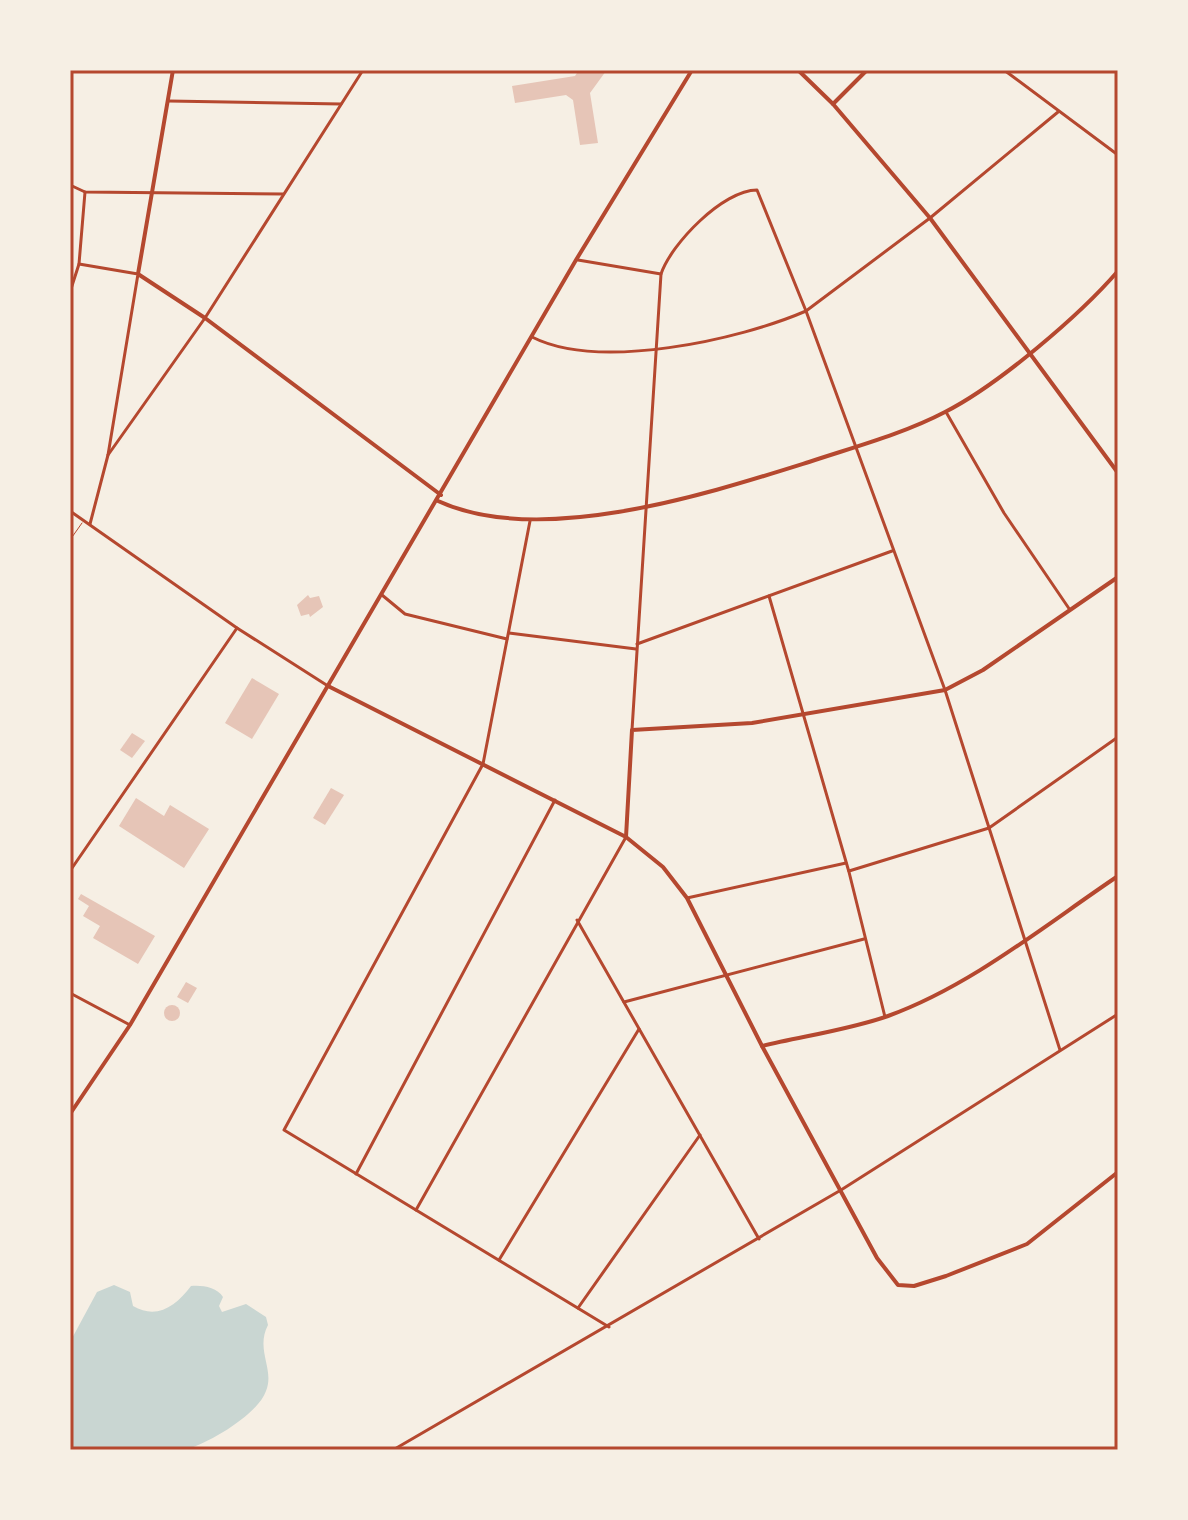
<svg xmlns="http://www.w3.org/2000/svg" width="1188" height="1520" font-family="Merriweather,serif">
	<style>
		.water { fill: #c9d6d2 }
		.building { fill: #e6c5b7 }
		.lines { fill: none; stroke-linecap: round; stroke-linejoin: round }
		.service { stroke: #b5482f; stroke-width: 1 }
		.minor { stroke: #b5482f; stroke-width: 3 }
		.tertiary { stroke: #b5482f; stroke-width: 4 }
		.secondary { stroke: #b5482f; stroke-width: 4 }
		.neatline { fill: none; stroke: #b5482f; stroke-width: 3 }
	</style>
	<rect width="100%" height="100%" fill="#f6efe4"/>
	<path class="water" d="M114 1285 130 1292 133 1306C157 1320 176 1306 191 1286 202 1285 217 1287 223 1297L219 1306 222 1312 246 1304 266 1317 268 1325C255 1350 275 1369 266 1391 258 1414 211 1442 188 1449 170 1455 94 1450 70 1450V1342L97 1292Z"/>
	<g class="building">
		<polygon points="579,70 606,71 590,93 598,143 580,145 573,100 566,95 515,103 512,86 575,76"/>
		<polygon points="308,595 310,598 319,596 323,607 310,617 309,614 301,616 297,605"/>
		<polygon points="252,678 279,694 252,739 225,723"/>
		<polygon points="132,733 145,741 132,758 120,750"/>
		<polygon points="331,788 344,795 325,825 313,818"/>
		<polygon points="136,798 164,816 170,805 209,829 184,868 119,826"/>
		<polygon points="81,894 155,936 138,964 93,938 100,926 83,916 89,906 78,899"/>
		<polygon points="186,982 197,988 188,1003 177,997"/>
		<circle cx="172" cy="1013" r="8"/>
	</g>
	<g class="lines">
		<polyline class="service" points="70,540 82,523"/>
		<g class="minor">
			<polyline points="1004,70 1118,155"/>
			<polyline points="169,101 341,104"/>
			<polyline points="70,185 85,192 283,194"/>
			<polyline points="578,260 661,274"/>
			<polyline points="79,264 138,274 108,455 90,524"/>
			<polyline points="70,292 79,264 85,192"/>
			<path d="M532 337C599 371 739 340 806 311L930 218 1058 112"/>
			<polyline points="946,412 1004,513 1070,610"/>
			<polyline points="108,455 205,318 363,70"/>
			<polyline points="70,511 237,628 328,686"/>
			<polyline points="530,521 483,764 284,1130 609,1327"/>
			<polyline points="382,595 405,614 507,639"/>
			<polyline points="769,596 849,872 885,1017"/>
			<polyline points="509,633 636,649"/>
			<polyline points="637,644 892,551"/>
			<path d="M632 730 661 274C671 244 723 190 757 190L806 311 945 690 1060 1050"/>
			<polyline points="70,871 237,628"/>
			<polyline points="849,871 989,828 1118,737"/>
			<polyline points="687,898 846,863"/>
			<polyline points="577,920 759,1239"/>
			<polyline points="70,993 130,1025"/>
			<polyline points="624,1002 864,939"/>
			<polyline points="356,1174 555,800"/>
			<polyline points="416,1210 626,837"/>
			<polyline points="499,1260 639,1029"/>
			<polyline points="578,1308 700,1135"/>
			<polyline points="393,1450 841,1190 1118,1014"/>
		</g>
		<g class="tertiary">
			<polyline points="173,70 138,274 205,318 441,495"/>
			<polyline points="798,70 833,104 930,218 1118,473"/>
			<polyline points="833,104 867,70"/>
			<path d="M438 501C540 548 707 494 809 462 854 447 903 434 945 412 998 385 1079 316 1118 271"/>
			<polyline points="626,837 632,730 752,723 945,690 983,670 1118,577"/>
			<polyline points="762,1046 877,1258 898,1285 914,1286 946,1276 1027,1244 1118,1172"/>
		</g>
		<g class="secondary">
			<path d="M328 686 626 837 663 867 687 898 762 1046C803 1036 848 1030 888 1016 971 986 1045 925 1118 876"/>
			<polyline points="70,1114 130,1025 576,260 692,70"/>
		</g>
	</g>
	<rect width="1188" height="1520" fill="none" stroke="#f6efe4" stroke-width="144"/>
	<rect x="72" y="72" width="1044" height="1376" class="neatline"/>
</svg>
